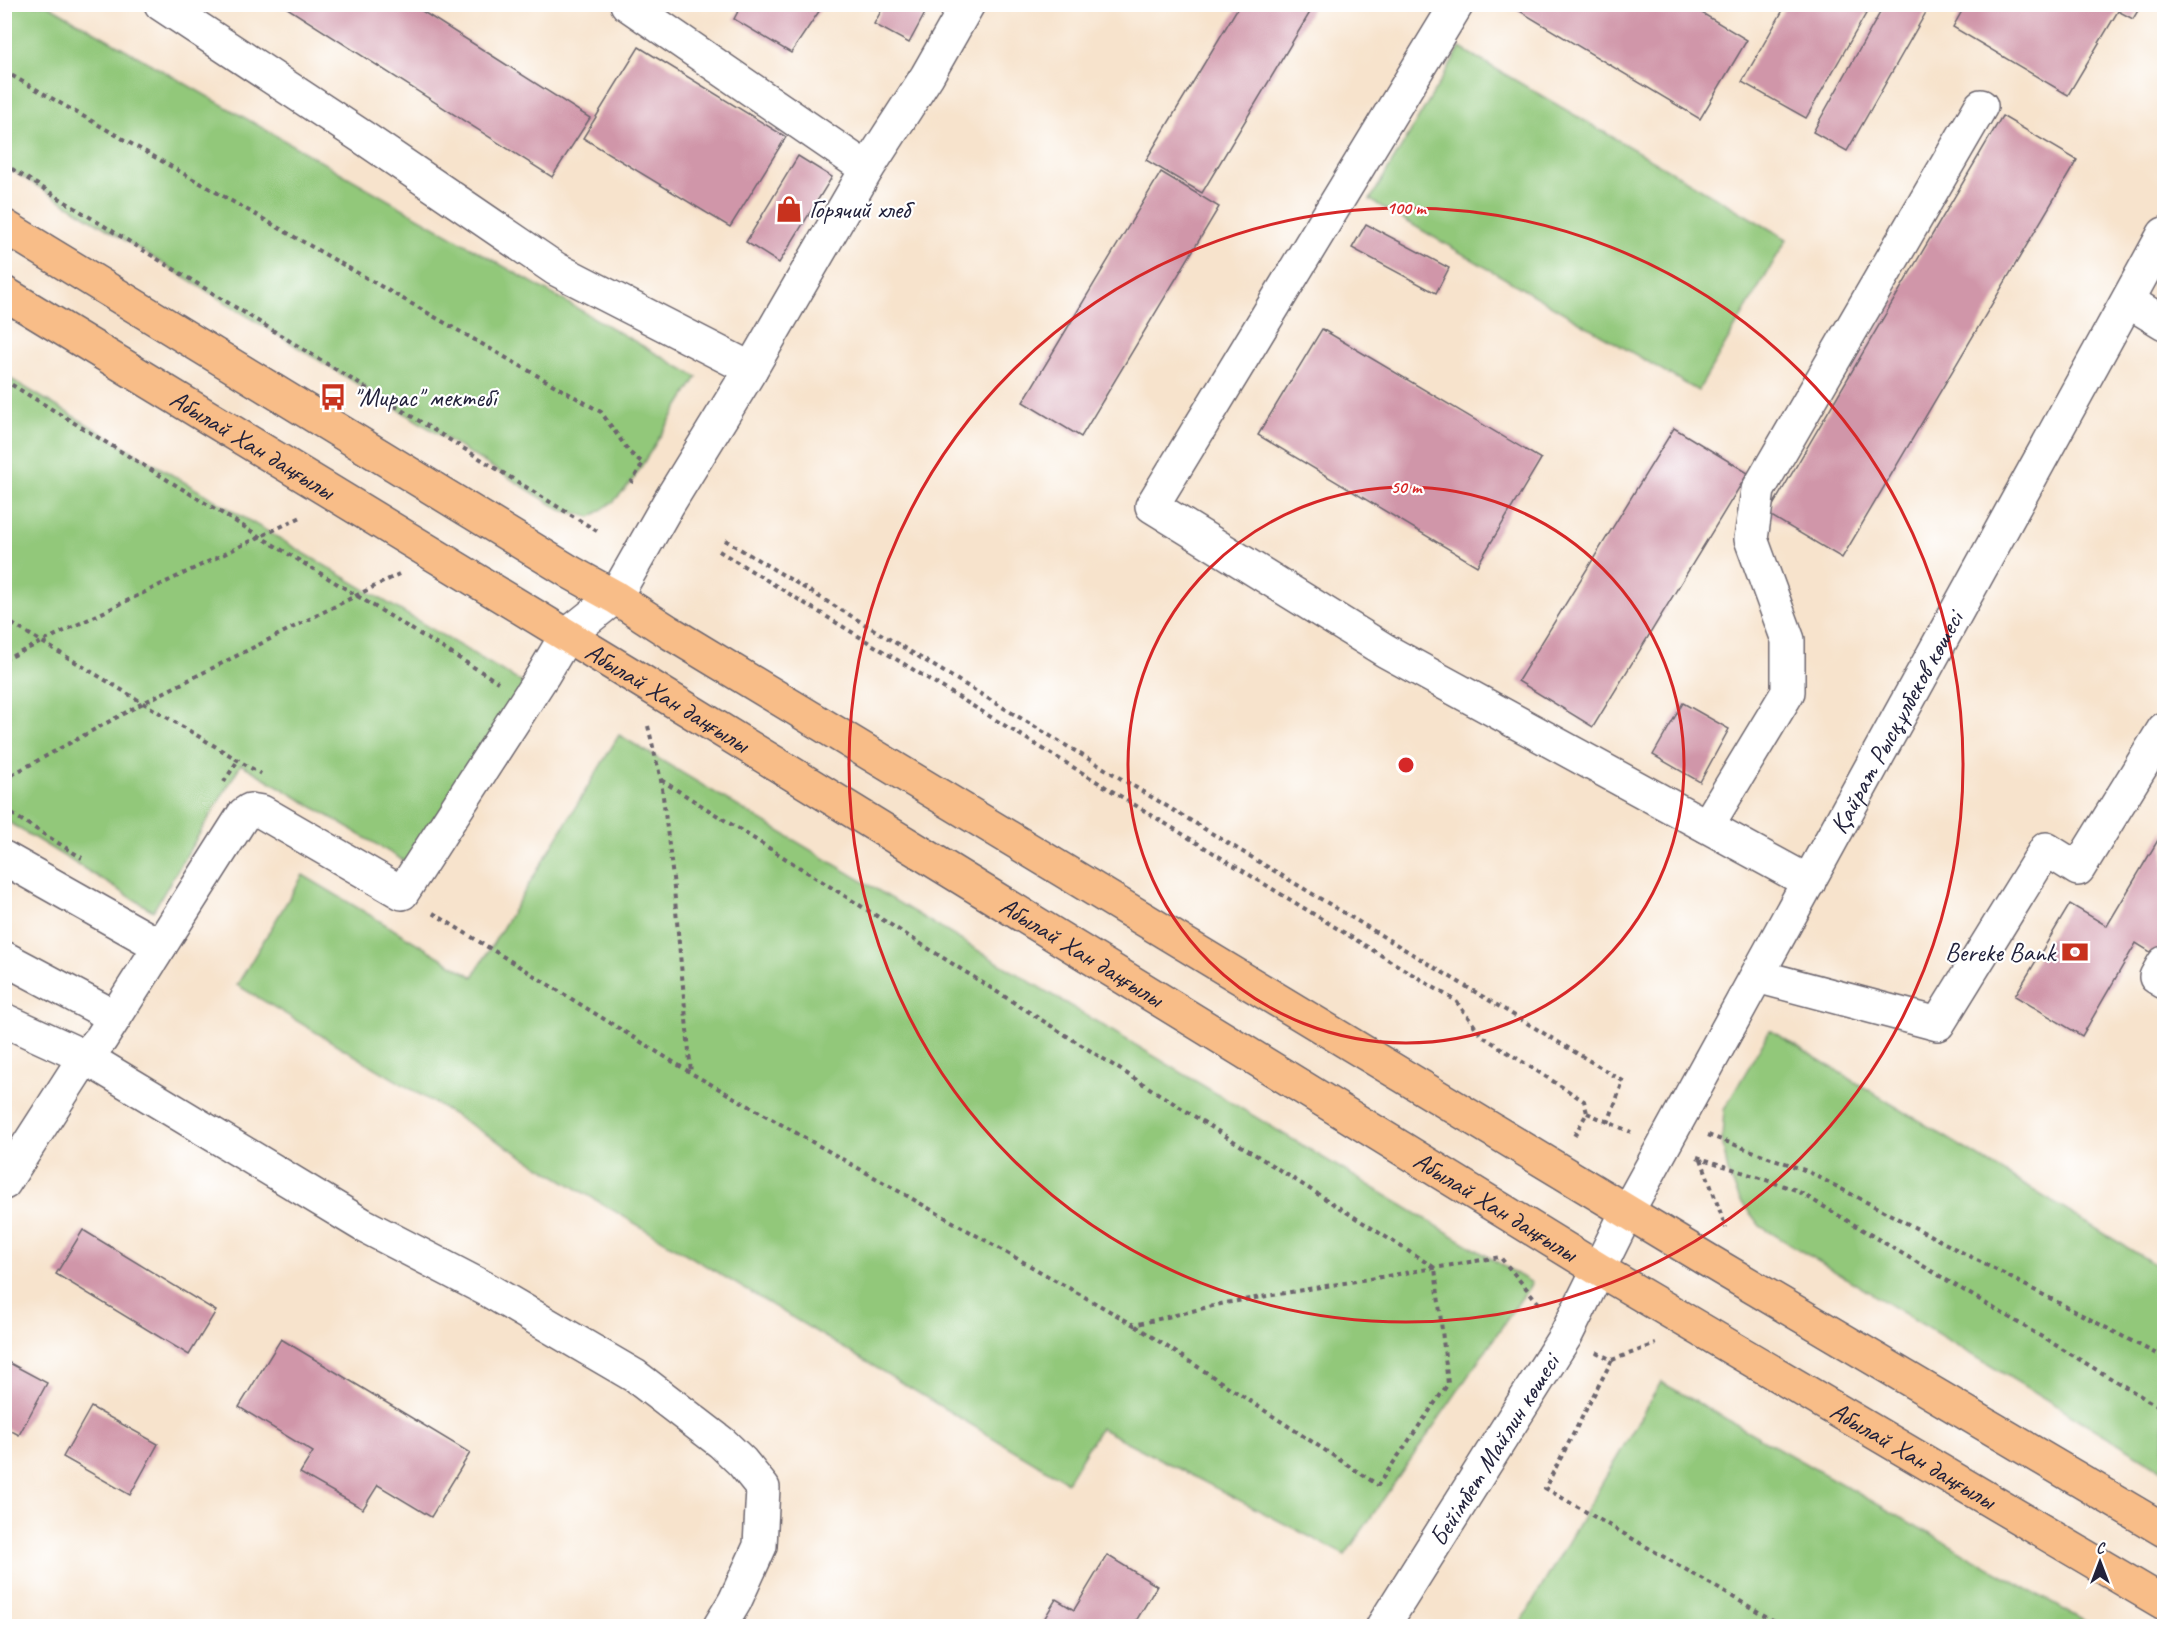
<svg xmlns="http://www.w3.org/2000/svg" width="2169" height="1631" font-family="Caveat,sans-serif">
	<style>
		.green { fill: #92c87a; stroke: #5a755a; stroke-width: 1.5 }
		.building { fill: #d096a9 }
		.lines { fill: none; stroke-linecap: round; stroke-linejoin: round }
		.minor-casing { stroke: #6d666e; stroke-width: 36 }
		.major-casing { stroke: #6d666e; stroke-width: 36 }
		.path { stroke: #6d666e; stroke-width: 4; stroke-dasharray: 4.5 4.5; stroke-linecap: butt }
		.minor { stroke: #fff; stroke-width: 33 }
		.major { stroke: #f8bd88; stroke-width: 33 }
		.ring { fill: none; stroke: #d62828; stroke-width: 3 }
		.labels { text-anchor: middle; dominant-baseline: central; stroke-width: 4.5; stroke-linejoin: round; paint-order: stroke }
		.poi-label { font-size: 26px; fill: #22223b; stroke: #fff; text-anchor: start }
		.street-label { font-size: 26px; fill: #22223b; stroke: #fff }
		.centre { fill: #d62828; stroke: #fff; stroke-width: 3 }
		.ring-label { font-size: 18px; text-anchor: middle; font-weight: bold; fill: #d62828; stroke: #fff; stroke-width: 4.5; stroke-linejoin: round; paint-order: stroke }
	</style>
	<rect width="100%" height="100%" fill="#fff"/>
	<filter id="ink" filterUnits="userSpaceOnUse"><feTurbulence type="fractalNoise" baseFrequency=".0167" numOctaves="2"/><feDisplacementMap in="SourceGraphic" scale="12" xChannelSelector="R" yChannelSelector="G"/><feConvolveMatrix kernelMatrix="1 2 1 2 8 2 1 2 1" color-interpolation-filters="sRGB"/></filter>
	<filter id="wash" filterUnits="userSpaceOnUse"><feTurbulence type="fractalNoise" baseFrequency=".008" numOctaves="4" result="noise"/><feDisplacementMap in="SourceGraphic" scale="24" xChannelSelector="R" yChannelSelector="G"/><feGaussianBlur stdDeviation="1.35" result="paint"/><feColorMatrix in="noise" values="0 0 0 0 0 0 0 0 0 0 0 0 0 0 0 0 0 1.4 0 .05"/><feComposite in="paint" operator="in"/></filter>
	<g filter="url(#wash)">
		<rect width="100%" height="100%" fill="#f7e3cc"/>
		<g class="green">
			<polygon points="4,5 48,5 697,377 631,483 614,501 591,517 561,510 5,166"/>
			<polygon points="1460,48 1787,239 1698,391 1370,200"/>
			<polygon points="4,375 531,688 421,871 241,764 153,911 5,820"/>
			<polygon points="619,735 1532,1283 1345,1555 1100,1428 1067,1482 237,985 303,875 473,977"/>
			<polygon points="1770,1030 2164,1270 2164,1471 1760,1226 1740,1200 1728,1173 1722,1139 1724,1110"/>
			<polygon points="1661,1382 2093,1626 1519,1626"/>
		</g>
		<g id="blocks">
			<g class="building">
				<polygon points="285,4 411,4 590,118 552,177 284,6"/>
				<polygon points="742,4 824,4 791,53 734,19"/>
				<polygon points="885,4 930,4 909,43 874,24"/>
				<polygon points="1240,4 1315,4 1202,193 1146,160"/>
				<polygon points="1508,4 1687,4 1747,40 1700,119"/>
				<polygon points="1885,4 1923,4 1929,7 1847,151 1813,132"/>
				<polygon points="1966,4 2027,4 2031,7 2032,4 2142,4 2133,19 2118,11 2068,95 1953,27"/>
				<polygon points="1786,5 1871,5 1806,118 1742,82"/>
				<polygon points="639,47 786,137 730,227 583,138"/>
				<polygon points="2002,116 2077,160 1842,558 1768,514"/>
				<polygon points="798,156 832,177 779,263 746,242"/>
				<polygon points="1161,172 1219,207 1081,437 1023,402"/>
				<polygon points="1366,224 1449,268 1436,293 1352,248"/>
				<polygon points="1322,329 1541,459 1477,566 1258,435"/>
				<polygon points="1674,428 1748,473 1593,727 1518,681"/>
				<polygon points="1683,703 1729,729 1700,782 1653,755"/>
				<polygon points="2164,830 2164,951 2160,958 2136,943 2082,1036 2015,996 2070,904 2107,926"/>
				<polygon points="83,1230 216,1311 189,1355 56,1274"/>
				<polygon points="281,1339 470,1453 431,1517 378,1485 363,1509 300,1473 313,1452 239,1407"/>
				<polygon points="4,1360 47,1383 19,1435 4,1427"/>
				<polygon points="91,1407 158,1444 130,1495 63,1457"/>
				<polygon points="1107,1555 1157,1586 1133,1626 1040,1626 1056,1599 1074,1610"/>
			</g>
		</g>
	</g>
	<g filter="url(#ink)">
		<use href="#blocks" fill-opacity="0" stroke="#6d666e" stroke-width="1.5"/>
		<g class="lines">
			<defs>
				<g id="minor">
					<polyline points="161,4 364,138 556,269 751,369"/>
					<polyline points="627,4 867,169"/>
					<polyline points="1457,4 1152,506 1386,651 1809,882"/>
					<polyline points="2128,301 2164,323"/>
					<polyline points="1707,826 1788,692 1788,640 1751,539 1758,490 1981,106"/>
					<polyline points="4,858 160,946"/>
					<polyline points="4,958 115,1017"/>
					<polyline points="2164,963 2156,977 2164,982"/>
					<polyline points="1757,976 1938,1024 2046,849 2078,869 2164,729"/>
					<polyline points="4,1020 85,1057 101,1039 244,814 250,810 262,812 402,893 543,675 566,636 615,597 668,504 751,369 867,169 927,76 968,4"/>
					<polyline points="4,1183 85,1057 363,1225 488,1290 635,1376 722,1443 742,1462 763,1488 760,1546 735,1601 720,1626"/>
					<path id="s1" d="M1383 1626 1566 1335 1627 1212 2164 234"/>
				</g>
				<g id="major">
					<polyline points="4,226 570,572 615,597 669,632 1709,1261 2164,1530"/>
					<path id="s2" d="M4 293 635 677 1598 1269 2164 1603"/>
				</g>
			</defs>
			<use href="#minor" class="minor-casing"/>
			<use href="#major" class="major-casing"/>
			<g class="path">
				<polyline points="4,71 601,412 630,453 643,463 631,483"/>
				<polyline points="4,164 597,531"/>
				<polyline points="4,380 498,682"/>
				<polyline points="725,540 1623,1081 1608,1123"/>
				<polyline points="719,551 1456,1001 1482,1036 1584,1101 1587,1113 1573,1138"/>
				<polyline points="4,619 261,774"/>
				<polyline points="4,660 301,517"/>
				<polyline points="648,726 661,780 673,878 691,1073"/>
				<polyline points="4,779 143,703 399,574"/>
				<polyline points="661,780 1435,1268 1448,1384 1378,1485 1134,1325"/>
				<polyline points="224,782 238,760"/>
				<polyline points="4,809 82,858"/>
				<polyline points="433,913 691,1073 1134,1325 1225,1303 1500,1257 1541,1306"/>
				<polyline points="1587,1113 1631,1132"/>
				<polyline points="1708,1135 1807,1171 2164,1358"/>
				<polyline points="1697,1157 1796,1190 2164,1410"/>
				<polyline points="1701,1159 1726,1228"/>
				<polyline points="1596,1352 1612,1360 1545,1488 1783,1626"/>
				<polyline points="1612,1360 1656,1344"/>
			</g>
			<use href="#minor" class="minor"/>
			<use href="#major" class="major"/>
		</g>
	</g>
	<g class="ring">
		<circle cx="1406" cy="765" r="278"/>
		<circle cx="1406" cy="765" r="557"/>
	</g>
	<defs>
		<symbol id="shop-bare" viewBox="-9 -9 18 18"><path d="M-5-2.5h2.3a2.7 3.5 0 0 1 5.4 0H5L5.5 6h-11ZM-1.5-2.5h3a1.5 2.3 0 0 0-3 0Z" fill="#c8321e" stroke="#fff" stroke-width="2.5" paint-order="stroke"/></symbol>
		<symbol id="bus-bare" viewBox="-9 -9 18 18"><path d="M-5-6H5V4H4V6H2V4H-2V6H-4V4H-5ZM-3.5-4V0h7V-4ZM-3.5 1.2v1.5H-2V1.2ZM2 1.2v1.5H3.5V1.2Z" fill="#c8321e" stroke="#fff" stroke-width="2.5" paint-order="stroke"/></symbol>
		<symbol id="bank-bare" viewBox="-9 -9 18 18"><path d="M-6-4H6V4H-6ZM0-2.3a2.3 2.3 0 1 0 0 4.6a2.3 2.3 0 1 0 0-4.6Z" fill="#c8321e" stroke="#fff" stroke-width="2.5" paint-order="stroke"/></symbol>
	</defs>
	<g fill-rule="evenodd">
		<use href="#shop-bare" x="770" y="190" width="38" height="38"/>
		<use href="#bus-bare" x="314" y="378" width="38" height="38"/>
		<use href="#bank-bare" x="2056" y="933" width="38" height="38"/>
	</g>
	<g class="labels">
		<g class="poi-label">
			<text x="809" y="209">Горячий хлеб</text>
			<text x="353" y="397">"Мирас" мектебі</text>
			<text x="2055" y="952" text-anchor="end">Bereke Bank</text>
		</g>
		<g class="street-label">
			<text stroke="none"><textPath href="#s2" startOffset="291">Абылай Хан даңғылы</textPath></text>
			<text stroke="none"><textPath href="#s2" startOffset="777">Абылай Хан даңғылы</textPath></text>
			<text stroke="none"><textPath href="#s1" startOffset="1040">Қайрат Рысқұлбеков көшесі</textPath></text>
			<text stroke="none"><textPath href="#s2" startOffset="1263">Абылай Хан даңғылы</textPath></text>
			<text stroke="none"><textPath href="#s2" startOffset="1749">Абылай Хан даңғылы</textPath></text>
			<text stroke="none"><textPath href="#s1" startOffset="208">Бейімбет Майлин көшесі</textPath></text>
			<text stroke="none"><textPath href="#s2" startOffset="2235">Абылай Хан даңғылы</textPath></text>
		</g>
	</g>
	<circle cx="1406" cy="765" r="9" class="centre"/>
	<g class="ring-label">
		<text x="1406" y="214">100 m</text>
		<text x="1406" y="493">50 m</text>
	</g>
	<rect width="2169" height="1631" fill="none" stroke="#fff" stroke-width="24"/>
	<g transform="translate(2100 1562)" stroke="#ffffff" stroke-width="4.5" paint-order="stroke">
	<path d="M0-4.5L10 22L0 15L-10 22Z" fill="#22223b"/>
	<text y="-9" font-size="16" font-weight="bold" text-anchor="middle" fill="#22223b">С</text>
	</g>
</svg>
